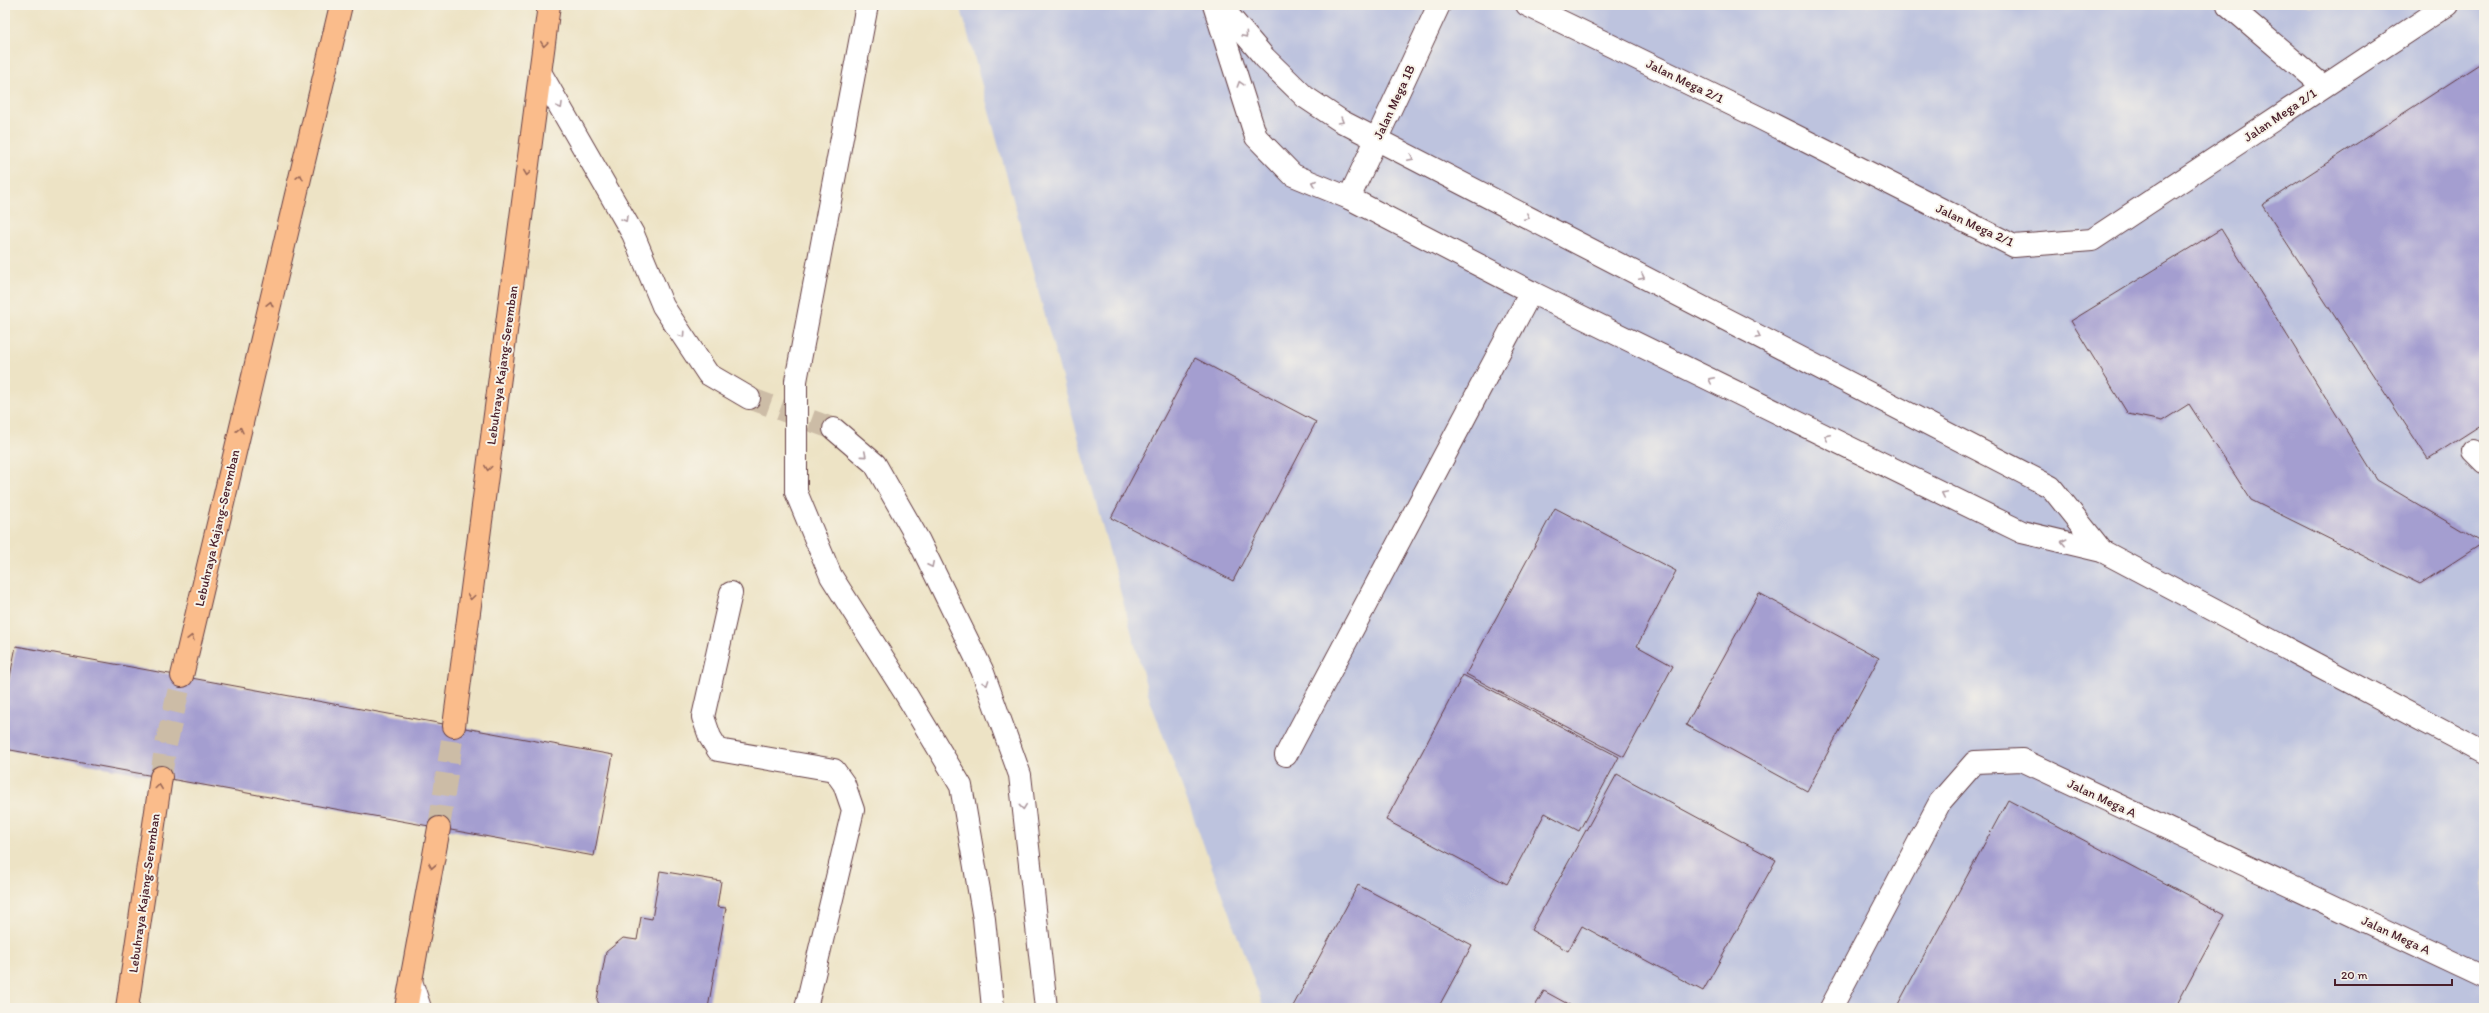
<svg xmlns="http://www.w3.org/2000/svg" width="2489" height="1013" font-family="Itim,sans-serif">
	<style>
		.industrial { fill: #bdc3de }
		.building { fill: #a49ed0 }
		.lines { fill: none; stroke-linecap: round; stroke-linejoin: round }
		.minor-tunnel { stroke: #ccbca6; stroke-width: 22; stroke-dasharray: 22 11; stroke-linecap: butt }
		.highway-tunnel { stroke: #ccbca6; stroke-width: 22; stroke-dasharray: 22 11; stroke-linecap: butt }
		.minor-casing { stroke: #623c42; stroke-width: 24 }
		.highway-casing { stroke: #623c42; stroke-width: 24 }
		.minor { stroke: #fff; stroke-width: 22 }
		.highway { stroke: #fabc8b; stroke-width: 22 }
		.oneway { stroke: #ae9aa0 }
		.oneway2 { stroke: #996656 }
		.labels { text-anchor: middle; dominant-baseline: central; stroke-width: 4; stroke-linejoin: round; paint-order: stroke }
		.street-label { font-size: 13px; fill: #4a1f2b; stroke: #f7f3e8 }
	</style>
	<rect width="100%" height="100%" fill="#f7f3e8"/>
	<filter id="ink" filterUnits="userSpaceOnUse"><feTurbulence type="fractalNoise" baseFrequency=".025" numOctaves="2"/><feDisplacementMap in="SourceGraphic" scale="8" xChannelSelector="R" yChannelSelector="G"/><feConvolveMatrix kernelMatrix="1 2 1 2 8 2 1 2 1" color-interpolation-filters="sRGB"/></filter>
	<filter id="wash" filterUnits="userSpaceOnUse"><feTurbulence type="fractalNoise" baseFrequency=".012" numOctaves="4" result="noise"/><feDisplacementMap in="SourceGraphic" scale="16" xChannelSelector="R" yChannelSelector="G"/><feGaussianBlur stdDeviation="0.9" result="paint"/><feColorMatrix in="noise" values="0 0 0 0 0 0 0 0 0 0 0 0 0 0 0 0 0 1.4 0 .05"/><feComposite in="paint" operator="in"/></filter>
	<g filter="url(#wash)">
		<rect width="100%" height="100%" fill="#ede3c5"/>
		<polygon class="industrial" points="960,5 2484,5 2484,1008 1264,1008 1150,700"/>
		<g id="blocks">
			<g class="building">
				<polygon points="2484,61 2484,423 2428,459 2262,205"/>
				<polygon points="2221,229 2377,480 2483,543 2420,584 2251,500 2189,404 2162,421 2128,414 2071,321"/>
				<polygon points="1195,358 1316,422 1233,581 1111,518"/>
				<polygon points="1555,508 1676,571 1637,646 1673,666 1624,757 1466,674"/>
				<polygon points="1759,593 1879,658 1807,791 1686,725"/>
				<polygon points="16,646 613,755 594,856 5,749 5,702"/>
				<polygon points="1463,675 1619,757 1579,831 1545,813 1507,884 1386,820"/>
				<polygon points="1617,774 1776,860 1703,991 1582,926 1568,951 1531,930"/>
				<polygon points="2008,800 2225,915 2175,1008 1896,1008"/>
				<polygon points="660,871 721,881 717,907 726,908 708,1008 601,1008 597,1000 606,952 623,938 637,940 641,917 652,919"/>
				<polygon points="1358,885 1472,945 1438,1008 1292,1008"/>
				<polygon points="1544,991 1575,1008 1534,1008"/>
			</g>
		</g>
	</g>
	<g filter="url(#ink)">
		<use href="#blocks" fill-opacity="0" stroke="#623c42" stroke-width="1"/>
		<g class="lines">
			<polyline class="minor-tunnel" points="749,398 834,429"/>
			<g class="highway-tunnel">
				<polyline points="161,777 165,749 182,676"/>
				<polyline points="439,828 454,726"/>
			</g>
			<defs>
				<g id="minor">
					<polyline points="867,5 796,381 796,492 831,576 904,691 961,786 984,919 993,1008"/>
					<polyline points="1214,5 1256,137 1293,175 1349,198 1531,292 2022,532 2102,551 2484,753"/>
					<polyline points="1220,5 1265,58 1305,97 1341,121 2051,487 2102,551"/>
					<polyline points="1527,5 1760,118 2014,246 2092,240 2447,5"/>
					<polyline points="2228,5 2323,86"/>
					<polyline points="540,72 633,234 663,306 708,374 749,398"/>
					<polyline points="1349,198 1439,5"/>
					<polyline points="834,429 875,464 919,541 982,670 1020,775 1046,1008"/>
					<polyline points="2473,451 2484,462"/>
					<polyline points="731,593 703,717 710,737 718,750 834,770 844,784 853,810 806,1008"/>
					<polyline points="1286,755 1531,292"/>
					<polyline points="411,981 420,1008"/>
					<polyline points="1831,1008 1940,802 1975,762 2022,760 2484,977"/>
				</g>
				<g id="highway">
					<polyline points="182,676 341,5"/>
					<polyline points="454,726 549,5"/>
					<polyline points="127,1008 161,777"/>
					<polyline points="406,1008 439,828"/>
				</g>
			</defs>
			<use href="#minor" class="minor-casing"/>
			<use href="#highway" class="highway-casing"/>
			<use href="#minor" class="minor"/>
			<use href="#highway" class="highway"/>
		</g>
		<defs><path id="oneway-chevron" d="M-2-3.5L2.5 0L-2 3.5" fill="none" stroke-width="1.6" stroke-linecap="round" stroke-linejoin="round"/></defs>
		<g class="oneway">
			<use href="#oneway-chevron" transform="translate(1245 35) rotate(49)"/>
			<use href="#oneway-chevron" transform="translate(1240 84) rotate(-107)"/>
			<use href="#oneway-chevron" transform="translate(560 106) rotate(60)"/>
			<use href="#oneway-chevron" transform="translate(1341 121) rotate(31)"/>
			<use href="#oneway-chevron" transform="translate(1411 158) rotate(27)"/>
			<use href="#oneway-chevron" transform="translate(1314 183) rotate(-157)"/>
			<use href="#oneway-chevron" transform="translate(1527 217) rotate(27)"/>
			<use href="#oneway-chevron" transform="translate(625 219) rotate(60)"/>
			<use href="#oneway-chevron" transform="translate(1642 277) rotate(27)"/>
			<use href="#oneway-chevron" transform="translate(682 335) rotate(56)"/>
			<use href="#oneway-chevron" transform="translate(1758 336) rotate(27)"/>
			<use href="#oneway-chevron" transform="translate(1711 380) rotate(-154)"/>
			<use href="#oneway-chevron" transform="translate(1827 437) rotate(-154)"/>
			<use href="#oneway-chevron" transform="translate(864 455) rotate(40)"/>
			<use href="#oneway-chevron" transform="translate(1944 494) rotate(-154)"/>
			<use href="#oneway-chevron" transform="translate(2064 542) rotate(-167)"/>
			<use href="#oneway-chevron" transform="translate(931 565) rotate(64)"/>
			<use href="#oneway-chevron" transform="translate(986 683) rotate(70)"/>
			<use href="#oneway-chevron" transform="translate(1023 807) rotate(84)"/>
		</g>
		<g class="oneway2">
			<use href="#oneway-chevron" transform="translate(544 44) rotate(98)"/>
			<use href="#oneway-chevron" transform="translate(527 173) rotate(98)"/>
			<use href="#oneway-chevron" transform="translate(300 177) rotate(-77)"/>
			<use href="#oneway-chevron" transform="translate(270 304) rotate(-77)"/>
			<use href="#oneway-chevron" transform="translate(240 430) rotate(-77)"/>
			<use href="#oneway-chevron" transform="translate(488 468) rotate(98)"/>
			<use href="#oneway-chevron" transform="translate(471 597) rotate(98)"/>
			<use href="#oneway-chevron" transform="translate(191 638) rotate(-77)"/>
			<use href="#oneway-chevron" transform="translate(159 787) rotate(-82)"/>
			<use href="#oneway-chevron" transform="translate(432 866) rotate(101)"/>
		</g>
	</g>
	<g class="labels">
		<g class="street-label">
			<text transform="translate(1685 81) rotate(26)">Jalan Mega 2/1</text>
			<text transform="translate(1394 102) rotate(-65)">Jalan Mega 1B</text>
			<text transform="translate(2280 115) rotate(-34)">Jalan Mega 2/1</text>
			<text transform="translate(1975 225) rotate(25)">Jalan Mega 2/1</text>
			<text transform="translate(502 365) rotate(-82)">Lebuhraya Kajang-Seremban</text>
			<text transform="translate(217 528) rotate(-77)">Lebuhraya Kajang-Seremban</text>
			<text transform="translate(2102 798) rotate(25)">Jalan Mega A</text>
			<text transform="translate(144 893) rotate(-82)">Lebuhraya Kajang-Seremban</text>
			<text transform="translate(2396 935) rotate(25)">Jalan Mega A</text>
		</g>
	</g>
	<rect width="2489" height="1013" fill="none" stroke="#f7f3e8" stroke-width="20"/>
	<path d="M2335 979v6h117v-6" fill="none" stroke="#4a1f2b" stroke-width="2"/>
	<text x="2341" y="979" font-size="12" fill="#4a1f2b" stroke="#f7f3e8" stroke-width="3" paint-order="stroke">20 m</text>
</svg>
